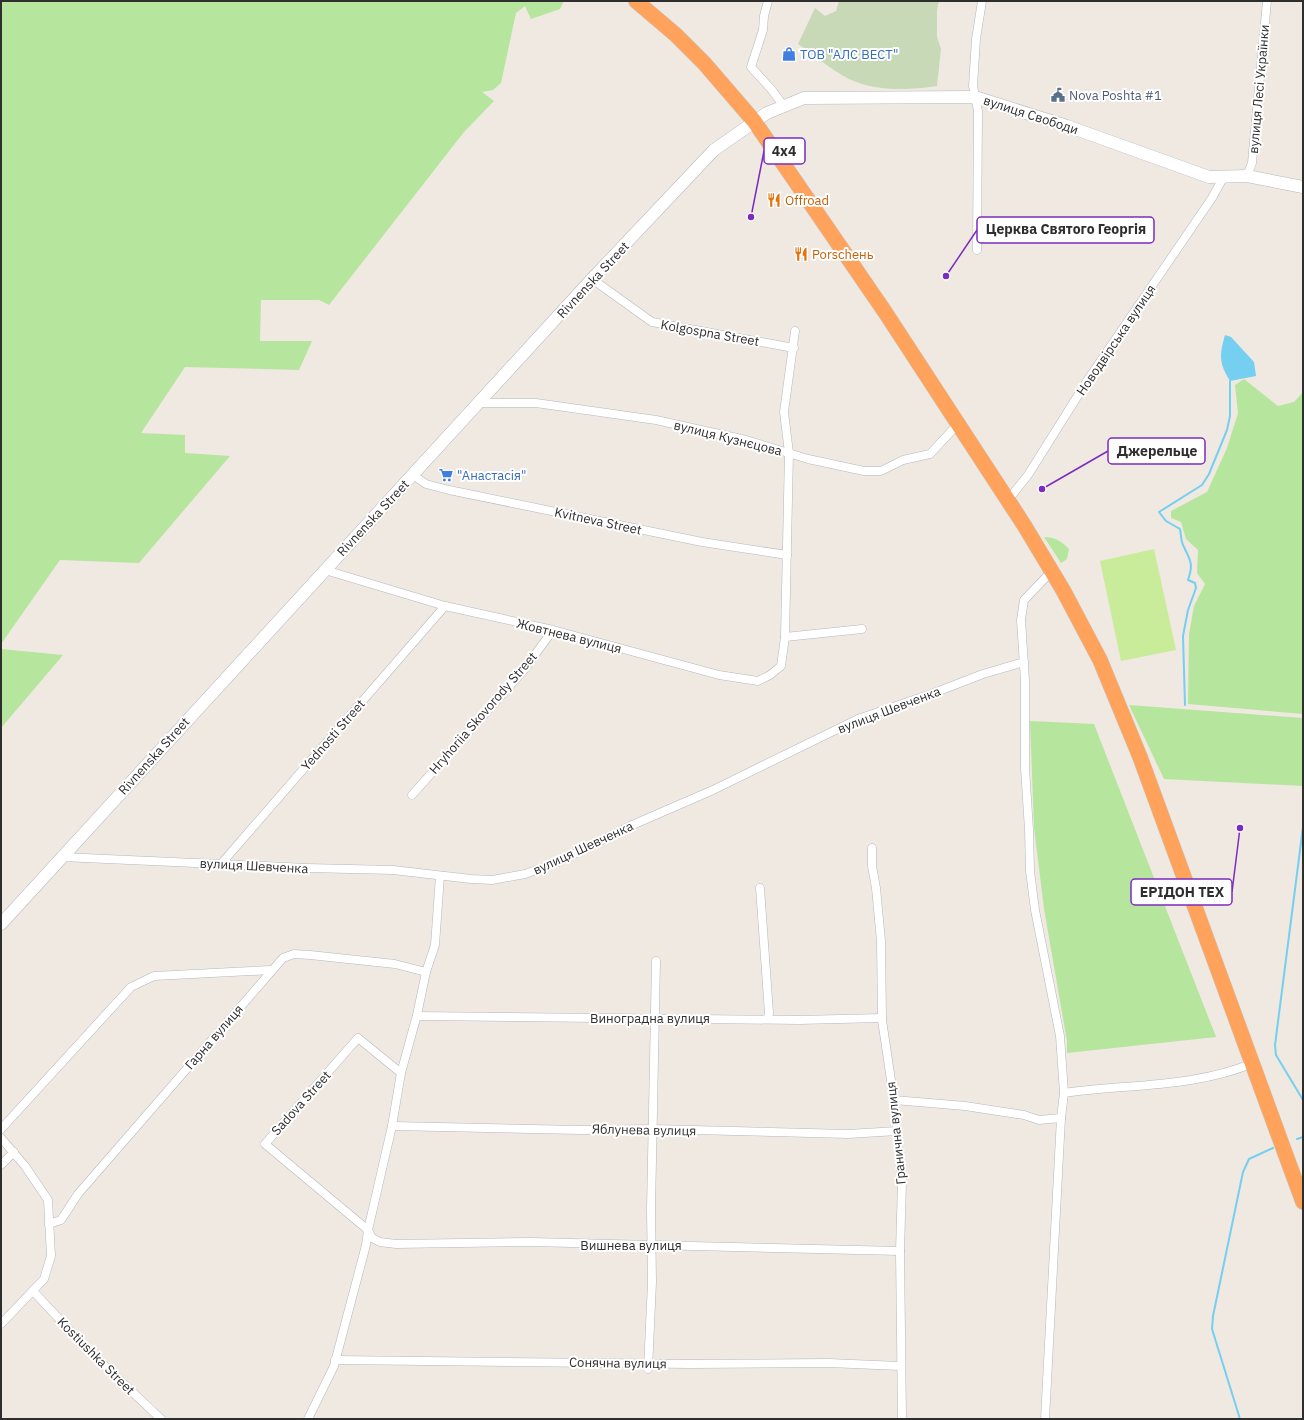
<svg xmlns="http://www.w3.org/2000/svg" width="1304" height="1420" font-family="'IBM Plex Sans',sans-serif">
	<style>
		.green { fill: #b6e59e }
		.cemetery { fill: #c8d9b8 }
		.pitch { fill: #c9ec9a }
		.water { fill: #75cff0 }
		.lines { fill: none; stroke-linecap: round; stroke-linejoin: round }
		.stream { stroke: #75cff0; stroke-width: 2 }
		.street-casing { stroke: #b4b7c1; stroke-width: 9 }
		.secondary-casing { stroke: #b4b7c1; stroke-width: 13 }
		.highway-casing { stroke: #c9c9c9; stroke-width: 16 }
		.street { stroke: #fff; stroke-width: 8 }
		.secondary { stroke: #fff; stroke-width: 12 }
		.highway { stroke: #ffa35c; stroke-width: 15 }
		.labels { text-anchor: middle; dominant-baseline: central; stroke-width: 4; stroke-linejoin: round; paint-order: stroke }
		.shop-label { font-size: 13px; fill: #366cbe; stroke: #fff; text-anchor: start }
		.street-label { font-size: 13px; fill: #2e2e2e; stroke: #fff }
		.service-label { font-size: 13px; fill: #4e5e75; stroke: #fff; text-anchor: start }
		.food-label { font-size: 13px; fill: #c56008; stroke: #fff; text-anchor: start }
		.leader { fill: none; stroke: #7b2cbf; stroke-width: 1.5 }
		.callout-dot { fill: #7b2cbf; stroke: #fff; stroke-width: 1.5 }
		.callout { fill: #fff; stroke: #7b2cbf; stroke-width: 1.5 }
		.callout-label { font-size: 14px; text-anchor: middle; font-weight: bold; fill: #2e2e2e }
	</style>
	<rect width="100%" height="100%" fill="#efe9e1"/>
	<g class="green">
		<polygon points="1,1 564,1 560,9 531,19 525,6 516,13 501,83 493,90 482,92 494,101 464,132 329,305 319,300 261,300 260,341 312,341 299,370 185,367 141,433 185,435 185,453 230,456 139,563 60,560 1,644"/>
		<polygon points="1244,379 1278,406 1294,402 1303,392 1303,714 1188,704 1189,634 1194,606 1205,584 1197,573 1198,550 1186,539 1181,522 1171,518 1171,511 1207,492 1227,448 1238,413 1235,385"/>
		<path d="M1044 537C1055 537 1061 541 1069 549L1067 559 1061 563Z"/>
		<polygon points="1,649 63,655 1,728"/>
		<polygon points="1129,705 1303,718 1303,786 1164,779"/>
		<polygon points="1030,721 1094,724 1216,1037 1067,1053 1067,1041 1044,909 1034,827"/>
	</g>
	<path class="cemetery" d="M839 1H939L937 10V37L941 49 937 86C909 90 876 92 849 79 831 70 814 55 798 44L815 8 825 16 836 11Z"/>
	<polygon class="pitch" points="1154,549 1176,650 1121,661 1100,561"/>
	<path class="water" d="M1225 335 1231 337 1254 362 1256 376 1230 381C1219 363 1219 356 1225 335Z"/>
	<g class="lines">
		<g class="stream">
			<path d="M1185 705 1183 636 1188 610 1196 588 1195 583 1188 580C1194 563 1190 560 1183 545 1181 541 1181 534 1180 529L1166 521 1159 512 1202 485 1209 474 1227 430 1230 416V381"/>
			<polyline points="1303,827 1275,1045 1276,1055 1303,1100"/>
			<polyline points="1297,1139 1303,1137"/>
			<polyline points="1240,1419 1212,1329 1213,1316 1243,1172 1249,1159 1273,1148"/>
		</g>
		<defs>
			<g id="street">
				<polyline points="768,1 764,16 763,30 751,67 771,89 783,105"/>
				<polyline points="1247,176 1252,163 1267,1"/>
				<polyline points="977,250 978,111 973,86 976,39 982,1"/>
				<polyline points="592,279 652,322 794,348"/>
				<polyline points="481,403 536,403 656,420 746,440 808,459 864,471 881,471 903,460 930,454 958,424"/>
				<polyline points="413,475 426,484 449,490 702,542 787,555"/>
				<polyline points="1008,500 1028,475 1089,378 1212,198 1223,178"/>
				<polyline points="325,570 445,606 553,630 719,675 758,681 770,675 781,666 785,637 789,453 784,412 795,331"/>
				<polyline points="785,637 862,629"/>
				<polyline points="412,795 523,671 553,630"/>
				<polyline points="872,848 872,866 876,888 881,941 882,1020 894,1100 902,1182 900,1251 902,1419"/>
				<polyline points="62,857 307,868 393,870 471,879 492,880 525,874 556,863 630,826 713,790 858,719 931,694 983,674 1024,662"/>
				<polyline points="221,864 445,606"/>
				<polyline points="760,888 769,1013 768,1019"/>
				<polyline points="417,1016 799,1020 882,1018"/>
				<polyline points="401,1073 358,1038 265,1144 368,1230 372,1238 380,1242 396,1244 531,1242 900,1251"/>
				<path d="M1064 1093C1126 1084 1194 1088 1253 1063"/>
				<polyline points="894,1100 965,1106 1024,1115 1039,1120 1061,1118"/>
				<polyline points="392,1126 580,1130 653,1129 848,1134 897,1131"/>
				<polyline points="1,1129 131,987 154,976 271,970"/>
				<polyline points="1,1138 25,1166 48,1200 51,1256 44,1279 1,1324"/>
				<polyline points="1,1165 14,1152"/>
				<polyline points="49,1224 61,1220 78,1194 283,958 294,954 310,955 395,964 426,972"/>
				<polyline points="33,1291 89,1351 161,1419"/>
				<polyline points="335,1360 690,1364 829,1363 900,1366"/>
				<polyline points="648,1369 652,1282 651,1209 656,961"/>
				<polyline points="308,1419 334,1366 366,1245 368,1230 392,1126 401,1073 417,1015 426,972 435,945 440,876"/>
				<polyline points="1045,1419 1061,1118 1064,1093 1060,1036 1035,910 1030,871 1029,830 1025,768 1025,681 1021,620 1024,600 1052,571"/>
			</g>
			<polyline id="secondary" points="1,924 592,279 714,150 767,113 804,98 975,97 1067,126 1209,177 1247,176 1303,187"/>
			<polyline id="highway" points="636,1 676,35 704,63 754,121 885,312 1024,525 1063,590 1100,660 1140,757 1303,1202"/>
		</defs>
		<use href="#street" class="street-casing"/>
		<use href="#secondary" class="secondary-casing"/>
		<use href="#highway" class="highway-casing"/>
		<use href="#street" class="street"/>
		<use href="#secondary" class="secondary"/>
		<use href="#highway" class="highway"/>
	</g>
	<defs>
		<symbol id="shop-bare" viewBox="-9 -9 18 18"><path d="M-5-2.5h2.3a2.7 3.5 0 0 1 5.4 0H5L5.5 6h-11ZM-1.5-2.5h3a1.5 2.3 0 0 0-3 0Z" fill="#3f7fe0" stroke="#fff" stroke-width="2.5" paint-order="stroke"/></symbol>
		<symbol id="civic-bare" viewBox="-9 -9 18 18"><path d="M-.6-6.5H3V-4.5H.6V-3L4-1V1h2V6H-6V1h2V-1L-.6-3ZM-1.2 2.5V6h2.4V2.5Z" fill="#5c6f8a" stroke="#fff" stroke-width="2.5" paint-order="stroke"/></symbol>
		<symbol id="restaurant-bare" viewBox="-9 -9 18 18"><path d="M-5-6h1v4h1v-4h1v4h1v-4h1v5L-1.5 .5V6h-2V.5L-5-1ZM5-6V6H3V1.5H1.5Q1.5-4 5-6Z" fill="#e8710a" stroke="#fff" stroke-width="2.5" paint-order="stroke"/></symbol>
		<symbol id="supermarket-bare" viewBox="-9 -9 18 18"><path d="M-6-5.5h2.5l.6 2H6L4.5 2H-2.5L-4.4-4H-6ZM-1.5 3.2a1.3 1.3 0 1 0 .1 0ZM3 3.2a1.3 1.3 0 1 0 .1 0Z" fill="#3f7fe0" stroke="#fff" stroke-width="2.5" paint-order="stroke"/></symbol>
	</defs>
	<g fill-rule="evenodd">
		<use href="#shop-bare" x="779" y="44" width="20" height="20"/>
		<use href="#civic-bare" x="1048" y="85" width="20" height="20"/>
		<use href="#restaurant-bare" x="764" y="190" width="20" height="20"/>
		<use href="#restaurant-bare" x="791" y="244" width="20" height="20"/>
		<use href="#supermarket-bare" x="436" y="465" width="20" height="20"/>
	</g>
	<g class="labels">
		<g class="shop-label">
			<text x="800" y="54">ТОВ "АЛС ВЕСТ"</text>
			<text x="457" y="475">"Анастасія"</text>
		</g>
		<g class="street-label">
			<text transform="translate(1259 89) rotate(-85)">вулиця Лесі Українки</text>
			<text transform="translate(1031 115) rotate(18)">вулиця Свободи</text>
			<text transform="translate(593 280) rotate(-47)">Rivnenska Street</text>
			<text transform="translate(710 333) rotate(10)">Kolgospna Street</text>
			<text transform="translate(1116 340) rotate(-56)">Новодвірська вулиця</text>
			<text transform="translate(728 438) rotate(14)">вулиця Кузнєцова</text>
			<text transform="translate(373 518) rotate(-47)">Rivnenska Street</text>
			<text transform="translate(598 521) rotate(12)">Kvitneva Street</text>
			<text transform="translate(569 636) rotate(14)">Жовтнева вулиця</text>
			<text transform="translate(889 710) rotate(-21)">вулиця Шевченка</text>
			<text transform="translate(483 713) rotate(-49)">Hryhoriia Skovorody Street</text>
			<text transform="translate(333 735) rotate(-49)">Yednosti Street</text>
			<text transform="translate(154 756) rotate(-48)">Rivnenska Street</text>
			<text transform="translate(583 848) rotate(-25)">вулиця Шевченка</text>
			<text transform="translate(254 866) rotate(3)">вулиця Шевченка</text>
			<text x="650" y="1018">Виноградна вулиця</text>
			<text transform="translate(214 1037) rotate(-49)">Гарна вулиця</text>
			<text transform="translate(301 1103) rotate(-48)">Sadova Street</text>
			<text transform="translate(644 1130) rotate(1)">Яблунева вулиця</text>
			<text transform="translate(896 1133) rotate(-96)">Гранична вулиця</text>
			<text x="631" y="1245">Вишнева вулиця</text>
			<text transform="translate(96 1356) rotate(45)">Kostiushka Street</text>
			<text transform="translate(618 1363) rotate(1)">Сонячна вулиця</text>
		</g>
		<g class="service-label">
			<text x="1069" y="95">Nova Poshta #1</text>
		</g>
		<g class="food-label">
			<text x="785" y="200">Offroad</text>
			<text x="812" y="254">Porscheнь</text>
		</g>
	</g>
	<path class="leader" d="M751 217L764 151M946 276L977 230M1042 489L1108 451M1240 828L1232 892"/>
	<g class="callout-dot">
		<circle cx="751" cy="217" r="4"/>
		<circle cx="946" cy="276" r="4"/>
		<circle cx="1042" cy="489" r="4"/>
		<circle cx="1240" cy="828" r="4"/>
	</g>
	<g class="callout">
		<rect x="764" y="138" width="41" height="26" rx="4"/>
		<rect x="977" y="217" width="177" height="26" rx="4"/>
		<rect x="1108" y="438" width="97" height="26" rx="4"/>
		<rect x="1131" y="879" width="101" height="26" rx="4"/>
	</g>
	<g class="callout-label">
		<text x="784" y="156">4x4</text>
		<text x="1066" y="234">Церква Святого Георгія</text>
		<text x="1157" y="456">Джерельце</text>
		<text x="1182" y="897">ЕРІДОН ТЕХ</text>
	</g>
	<rect width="1304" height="1420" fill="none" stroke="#2e2e2e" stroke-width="4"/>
</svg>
